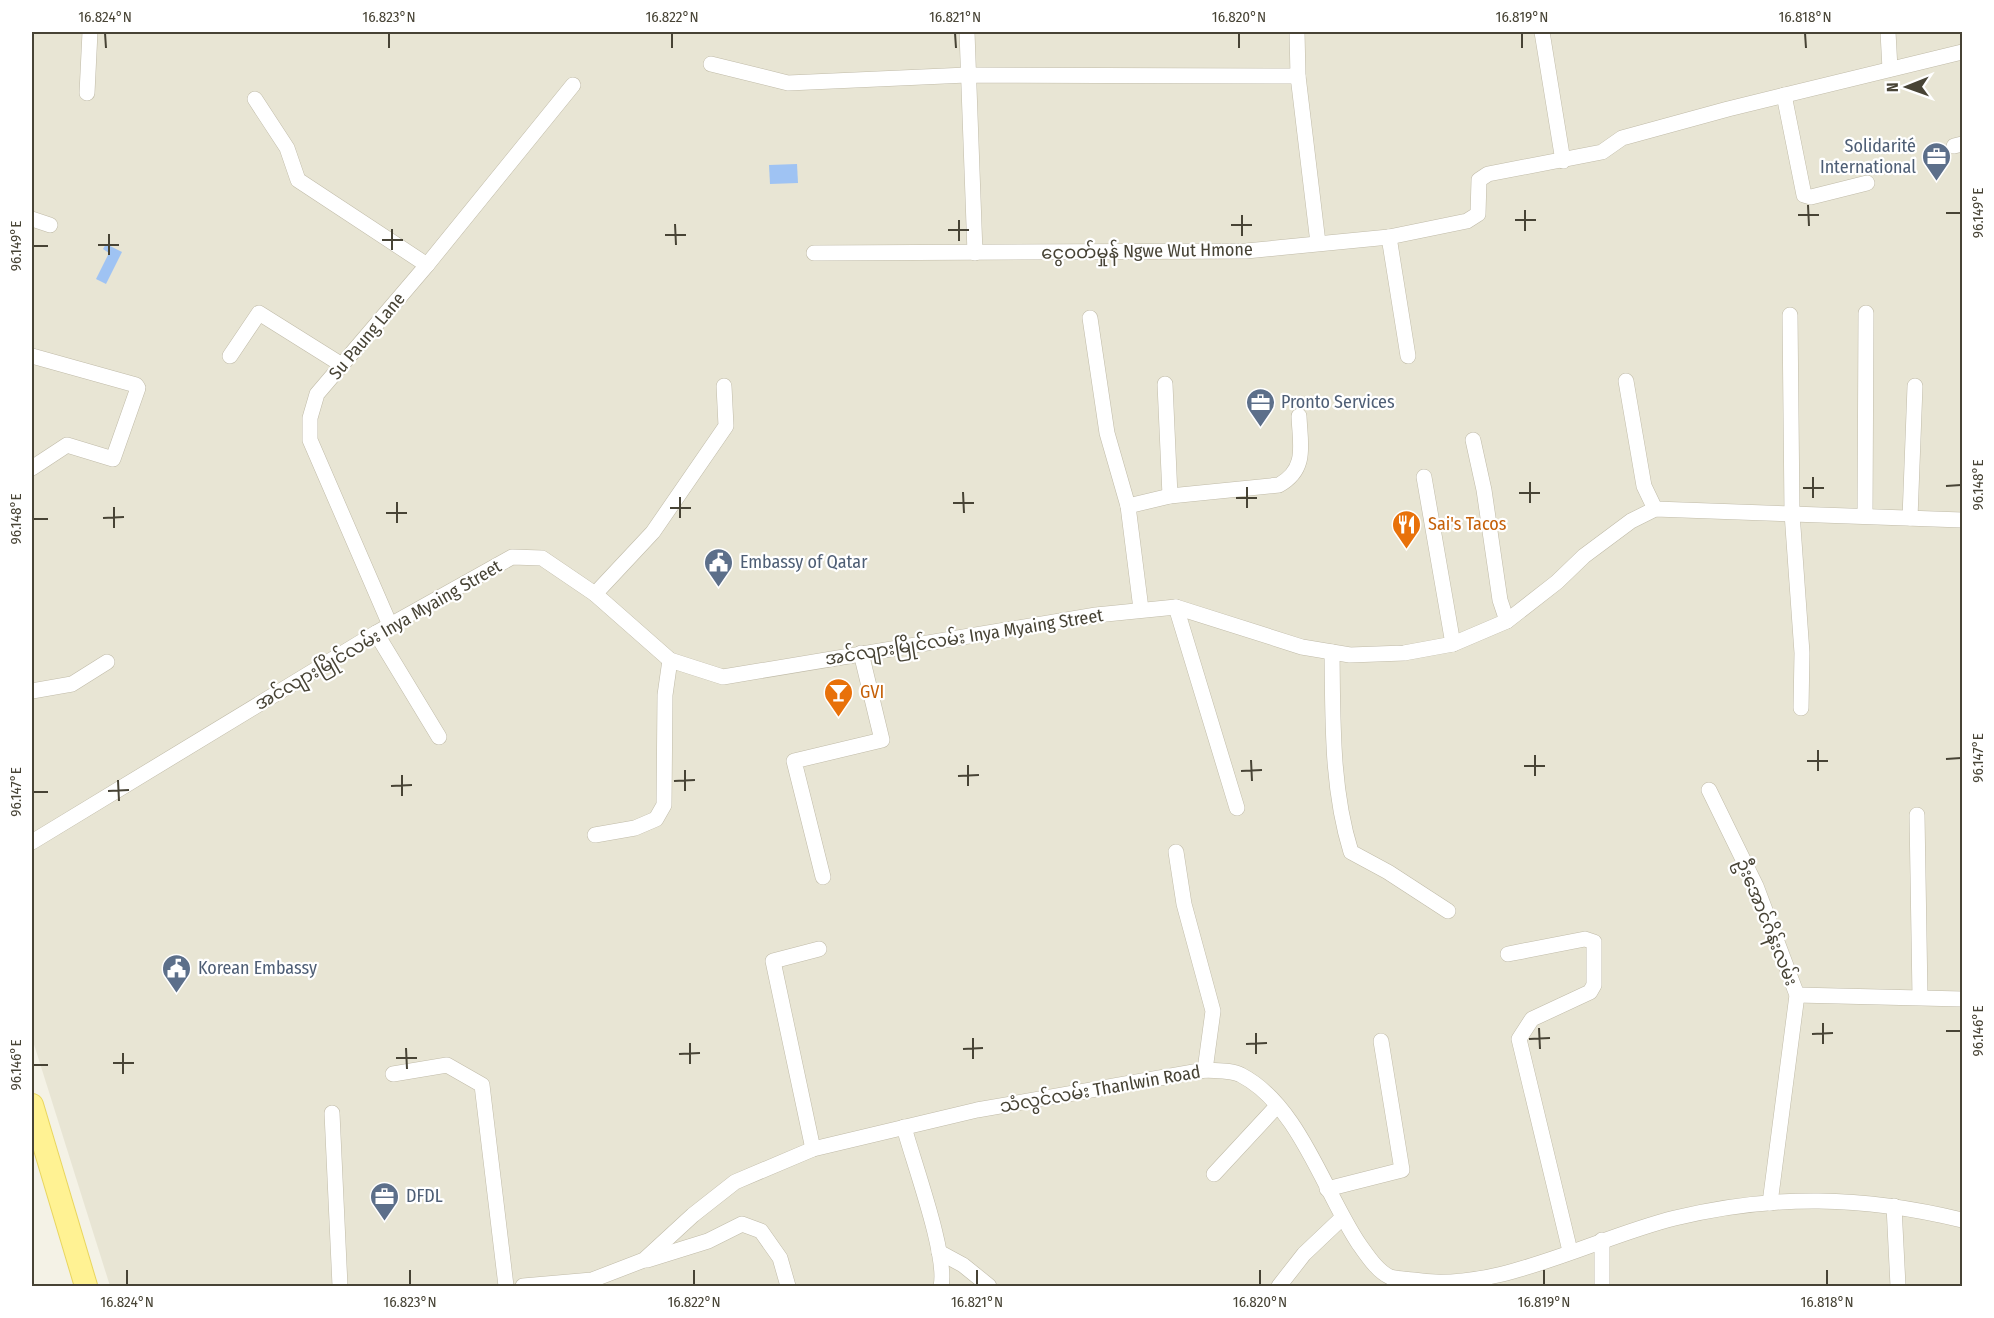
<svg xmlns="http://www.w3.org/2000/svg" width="1994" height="1318" font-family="'Fira Sans Condensed','Noto Sans Myanmar',sans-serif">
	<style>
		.residential { fill: #e8e5d4 }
		.water { fill: #9fc3f3 }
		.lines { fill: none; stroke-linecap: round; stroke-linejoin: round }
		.street-casing { stroke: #c0bba8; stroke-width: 16 }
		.primary-casing { stroke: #e9d65f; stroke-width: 24 }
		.street { stroke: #fff; stroke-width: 15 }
		.primary { stroke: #fff293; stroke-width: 22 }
		.ticks { fill: none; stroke: #474335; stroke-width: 2 }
		.labels { text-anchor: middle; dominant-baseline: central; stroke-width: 4.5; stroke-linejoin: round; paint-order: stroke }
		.service-label { font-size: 18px; fill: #4e5e75; stroke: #fff; text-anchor: start }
		.street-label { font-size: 18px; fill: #474335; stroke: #fff }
		.food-label { font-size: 18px; fill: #c56008; stroke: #fff; text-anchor: start }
		.neatline { fill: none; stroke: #474335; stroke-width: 2 }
		.ticks-label { font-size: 15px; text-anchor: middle; fill: #474335 }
	</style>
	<rect width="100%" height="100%" fill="#f4f2e6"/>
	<polygon class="residential" points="32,32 1962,32 1962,1286 110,1286 32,1038"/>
	<g class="water">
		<polygon points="797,164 798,183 770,184 769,165"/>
		<polygon points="106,244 122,252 106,284 96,279 109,253 103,249"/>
	</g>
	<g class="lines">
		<defs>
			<g id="street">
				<polyline points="967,32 975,253"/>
				<polyline points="1297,32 1298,76 1318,243"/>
				<polyline points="1542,32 1563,161"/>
				<polyline points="1888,32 1890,69"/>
				<polyline points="711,64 788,83 967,75 1298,76"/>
				<polyline points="87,93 90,32"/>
				<polyline points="1784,95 1804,195 1811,197 1867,183"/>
				<polyline points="255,99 287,148 298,180 427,265"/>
				<polyline points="1954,146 1962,144"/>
				<polyline points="32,219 50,225"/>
				<polyline points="1389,237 1408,356"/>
				<polyline points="814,253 1246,251 1389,237 1467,221 1478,214 1479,180 1488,174 1602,152 1622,138 1728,109 1962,52"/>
				<polyline points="1790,315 1792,513 1802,653 1801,708"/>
				<polyline points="1090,318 1107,433 1128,506"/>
				<polyline points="32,356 136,385 138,388 113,459 67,445 32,468"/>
				<polyline points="230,356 259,313 342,365"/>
				<polyline points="1626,381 1644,486 1655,509"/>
				<polyline points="1165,384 1170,496"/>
				<polyline points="1473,440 1484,490 1500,600 1507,621"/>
				<polyline points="1424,477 1453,644"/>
				<polyline points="1865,516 1866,313"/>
				<polyline points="1910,518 1915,386"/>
				<polyline points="595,594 653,532 726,426 724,386"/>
				<polyline points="1176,607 1237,808"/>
				<path d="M1141 609 1128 506 1170 496 1279 485C1308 469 1300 444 1299 416"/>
				<polyline points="390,625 310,440 310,418 317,394 427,265 573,85"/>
				<polyline points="376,633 439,737"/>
				<path d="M1332 652C1333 719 1331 788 1351 852L1388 872 1448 911"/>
				<polyline points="32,691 72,684 107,662"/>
				<polyline points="1709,790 1756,886 1797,995 1770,1203"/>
				<polyline points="1917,815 1920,997"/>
				<polyline points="595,835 635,828 656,819 664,805 665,695 670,660"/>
				<polyline points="32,842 376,633 512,557 542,558 595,594 670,660 723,677 1096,615 1176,607 1302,647 1350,655 1404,653 1453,644 1507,621 1557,582 1584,556 1631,521 1655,509 1962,520"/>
				<polyline points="1176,852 1184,904 1213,1011 1205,1070"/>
				<polyline points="823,877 794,761 882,740 861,653"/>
				<polyline points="1508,954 1585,939 1594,942 1594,985 1590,992 1532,1019 1519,1039 1570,1251"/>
				<polyline points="1797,995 1962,999"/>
				<polyline points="393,1074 447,1065 482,1085 506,1286"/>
				<polyline points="332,1113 340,1286"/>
				<path d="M904 1127C913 1161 948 1256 941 1286"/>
				<polyline points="813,1149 773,961 819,949"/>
				<polyline points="1214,1174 1277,1106"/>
				<polyline points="1327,1189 1402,1170 1381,1041"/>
				<polyline points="1894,1206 1898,1286"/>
				<polyline points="1602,1240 1602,1286"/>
				<polyline points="939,1252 963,1265 989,1286"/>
				<polyline points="647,1260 708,1241 742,1224 761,1231 780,1258 788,1286"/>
				<path d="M523 1286 592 1280 644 1260 693 1215 735 1182 813 1149 977 1110 1205 1070C1216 1071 1232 1070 1241 1075 1299 1105 1324 1192 1359 1244 1367 1255 1377 1271 1390 1277 1397 1279 1406 1279 1413 1280 1496 1294 1593 1238 1675 1218 1775 1194 1863 1196 1962 1220"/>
				<polyline points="1279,1286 1304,1254 1342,1218"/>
			</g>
			<polyline id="primary" points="32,1105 86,1286"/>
		</defs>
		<use href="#street" class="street-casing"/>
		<use href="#primary" class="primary-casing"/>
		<use href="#street" class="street"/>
		<use href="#primary" class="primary"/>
	</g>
	<path class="ticks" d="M105 33 106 48M389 33V48M672 33V48M955 33 956 48M1239 33V48M1522 33V48M1805 33 1806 48M1808 205 1809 226M1525 210V231M1946 213H1961M1242 215V236M1798 215H1819M959 220V241M1515 220H1536M675 224 676 245M1231 225H1252M392 229V250M948 230H969M109 234V255M665 235H686M382 240H403M98 245H119M33 246H48M1813 477V498M1530 482V503M1946 486 1961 485M1247 487V508M1803 488H1824M963 492 964 513M1519 493H1540M680 497V518M1236 498H1257M397 502V523M953 503H974M114 507V528M670 508H691M386 513H407M103 518 124 517M33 519H48M1818 750V771M1535 755V776M1946 759 1961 758M1251 760 1252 781M1807 761H1828M968 765V786M1524 766H1545M685 770V791M1241 771 1262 770M402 775V796M958 776 979 775M118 780 119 801M674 781 695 780M391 786 412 785M108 791 129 790M33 792H48M1823 1023V1044M1539 1028 1540 1049M1946 1031H1961M1256 1033V1054M1812 1034 1833 1033M973 1038V1059M1529 1039 1550 1038M690 1043V1064M1246 1044 1267 1043M406 1048 407 1069M963 1049 983 1048M123 1053V1074M679 1054 700 1053M396 1058H417M113 1063H134M33 1065H48M127 1270V1285M410 1270V1285M694 1270V1285M977 1270V1285M1260 1270V1285M1544 1270V1285M1827 1270V1285"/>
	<defs>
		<symbol id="office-pin" viewBox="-11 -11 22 30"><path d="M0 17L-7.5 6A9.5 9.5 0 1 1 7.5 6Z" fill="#5c6f8a" stroke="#fff"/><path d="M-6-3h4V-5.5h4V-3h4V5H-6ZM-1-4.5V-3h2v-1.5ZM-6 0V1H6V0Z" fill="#fff"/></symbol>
		<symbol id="restaurant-pin" viewBox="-11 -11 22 30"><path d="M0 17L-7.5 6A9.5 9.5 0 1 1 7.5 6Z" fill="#e8710a" stroke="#fff"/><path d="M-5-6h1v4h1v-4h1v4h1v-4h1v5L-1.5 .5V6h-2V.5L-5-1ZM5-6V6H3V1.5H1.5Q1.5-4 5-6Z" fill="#fff"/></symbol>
		<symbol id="civic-pin" viewBox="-11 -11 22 30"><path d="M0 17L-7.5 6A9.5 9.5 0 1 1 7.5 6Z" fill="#5c6f8a" stroke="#fff"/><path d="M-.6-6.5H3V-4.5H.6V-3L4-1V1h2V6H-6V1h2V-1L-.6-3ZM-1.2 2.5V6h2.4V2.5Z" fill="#fff"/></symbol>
		<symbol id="bar-pin" viewBox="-11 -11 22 30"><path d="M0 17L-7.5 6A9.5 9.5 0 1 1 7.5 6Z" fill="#e8710a" stroke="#fff"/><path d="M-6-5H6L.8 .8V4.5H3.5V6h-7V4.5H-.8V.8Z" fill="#fff"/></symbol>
	</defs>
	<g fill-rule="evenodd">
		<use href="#office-pin" x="1920" y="140" width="33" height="45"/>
		<use href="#office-pin" x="1244" y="386" width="33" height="45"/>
		<use href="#restaurant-pin" x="1390" y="508" width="33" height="45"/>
		<use href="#civic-pin" x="702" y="546" width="33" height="45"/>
		<use href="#bar-pin" x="822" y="676" width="33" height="45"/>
		<use href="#civic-pin" x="160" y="952" width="33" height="45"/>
		<use href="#office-pin" x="368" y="1180" width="33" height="45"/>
	</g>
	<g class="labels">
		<g class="service-label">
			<text x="1916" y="146" text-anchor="end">Solidarité<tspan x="1916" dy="21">International</tspan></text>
			<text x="1281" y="402">Pronto Services</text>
			<text x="740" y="562">Embassy of Qatar</text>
			<text x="198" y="968">Korean Embassy</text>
			<text x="406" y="1196">DFDL</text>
		</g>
		<g class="street-label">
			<text transform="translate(1147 251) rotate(-1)">ငွေဝတ်မှုန် Ngwe Wut Hmone</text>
			<text transform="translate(367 336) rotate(-50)">Su Paung Lane</text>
			<text transform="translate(378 635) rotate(-30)">အင်လျားမြိုင်လမ်း Inya Myaing Street</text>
			<text transform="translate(964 637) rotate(-9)">အင်လျားမြိုင်လမ်း Inya Myaing Street</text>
			<text transform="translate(1767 922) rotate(68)">ဦးအောင်ဂိန်းလမ်း</text>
			<text transform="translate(1100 1089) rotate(-10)">သံလွင်လမ်း Thanlwin Road</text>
		</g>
		<g class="food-label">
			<text x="1428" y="524">Sai's Tacos</text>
			<text x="860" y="692">GVI</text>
		</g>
	</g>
	<rect width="1994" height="1318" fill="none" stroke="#ffffff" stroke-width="66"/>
	<g transform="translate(1907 87) rotate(269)" stroke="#ffffff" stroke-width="4.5" paint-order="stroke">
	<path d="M0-4.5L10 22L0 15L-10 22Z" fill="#474335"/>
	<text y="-9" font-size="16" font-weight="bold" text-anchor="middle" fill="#474335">N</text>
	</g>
	<rect x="33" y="33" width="1928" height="1252" class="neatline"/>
	<g class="ticks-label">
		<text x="105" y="22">16.824°N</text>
		<text x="389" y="22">16.823°N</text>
		<text x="672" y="22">16.822°N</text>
		<text x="955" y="22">16.821°N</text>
		<text x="1239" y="22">16.820°N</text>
		<text x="1522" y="22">16.819°N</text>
		<text x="1805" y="22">16.818°N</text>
		<text transform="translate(1978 213) rotate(-90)" y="5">96.149°E</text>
		<text transform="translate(16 246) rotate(-90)" y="5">96.149°E</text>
		<text transform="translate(1978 485) rotate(-90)" y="5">96.148°E</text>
		<text transform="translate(16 519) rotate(-90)" y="5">96.148°E</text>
		<text transform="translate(1978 758) rotate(-90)" y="5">96.147°E</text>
		<text transform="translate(16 792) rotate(-90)" y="5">96.147°E</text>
		<text transform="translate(1978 1031) rotate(-90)" y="5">96.146°E</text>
		<text transform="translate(16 1065) rotate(-90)" y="5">96.146°E</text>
		<text x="127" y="1307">16.824°N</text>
		<text x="410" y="1307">16.823°N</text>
		<text x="694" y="1307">16.822°N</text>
		<text x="977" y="1307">16.821°N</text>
		<text x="1260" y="1307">16.820°N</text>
		<text x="1544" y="1307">16.819°N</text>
		<text x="1827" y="1307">16.818°N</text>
	</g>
</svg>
